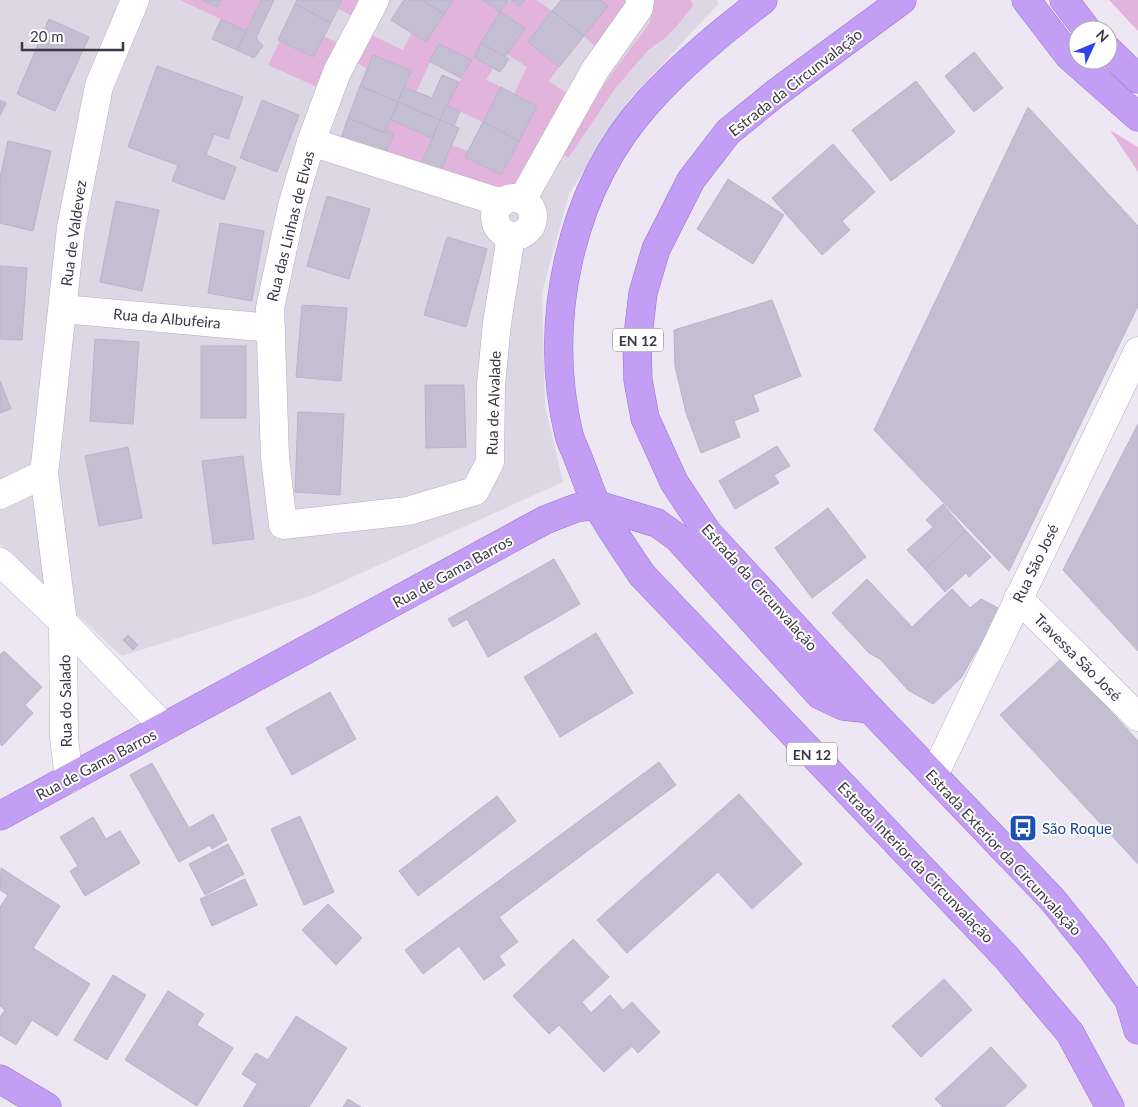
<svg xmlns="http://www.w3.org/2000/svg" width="1138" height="1107" font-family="Lato,sans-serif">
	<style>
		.residential { fill: #dcd6e5 }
		.green { fill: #e3b4db }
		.building { fill: #c4bed3; stroke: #bab2cd }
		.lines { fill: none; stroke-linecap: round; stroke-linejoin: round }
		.minor-casing { stroke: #b4aec0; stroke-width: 29 }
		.major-casing { stroke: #9a6fd8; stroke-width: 29 }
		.minor { stroke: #fff; stroke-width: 28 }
		.major { stroke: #c29ef5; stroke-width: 28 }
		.labels { text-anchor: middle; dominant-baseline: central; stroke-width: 4; stroke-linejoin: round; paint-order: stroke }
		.shield { fill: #fff; stroke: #76737c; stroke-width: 1 }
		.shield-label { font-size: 14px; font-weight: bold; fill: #3b3744 }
		.street-label { font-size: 15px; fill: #3b3744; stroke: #fff }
		.transit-label { font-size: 15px; fill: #164399; stroke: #fff; text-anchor: start }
	</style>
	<rect width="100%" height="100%" fill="#ece7f2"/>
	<polygon class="residential" points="0,0 716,0 719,3 629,100 569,194 542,292 545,406 563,482 310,596 122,656 0,544"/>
	<g class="green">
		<polygon points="180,0 202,0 217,7 221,0 261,0 246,31"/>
		<polygon points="342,0 358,0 351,15 338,9"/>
		<polygon points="453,0 483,0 500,12 508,0 520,6 525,0 536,0 552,11 528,42 559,67 549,81 566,93 519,184 500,191 440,172 451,145 468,151 465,157 501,175 537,106 514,94 527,67 507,54 522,26 500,12 474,56 493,68 486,80 501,87 483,122 446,105 472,60 439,44 416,92 404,87 373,55 367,69 358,63 371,35 403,50 412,32 426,42"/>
		<polygon points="601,0 629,0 596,47 584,36 607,6"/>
		<polygon points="653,0 691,0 693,6 676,27 664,39 648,50 614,90 569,157 563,155 604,84 649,24 653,11"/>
		<polygon points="1109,0 1138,0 1138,31"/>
		<polygon points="324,36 338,43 317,87 268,65 280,41 313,57"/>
		<polygon points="391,120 432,138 421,165 385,153 394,134 386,130"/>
		<polygon points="1110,130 1138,147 1138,172"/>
	</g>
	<g class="building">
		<polygon points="202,0 221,0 217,7"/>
		<polygon points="261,0 274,0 256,38 263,46 254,58 237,50"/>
		<polygon points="297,0 342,0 331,23 295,4"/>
		<polygon points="404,0 423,0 444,14 426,42 391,20"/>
		<polygon points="423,0 453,0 444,14"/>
		<polygon points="483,0 508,0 500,12"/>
		<polygon points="510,0 525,0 520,6"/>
		<polygon points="561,0 601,0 608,6 584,36 552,11"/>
		<polygon points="295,4 331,23 313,57 278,40"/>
		<polygon points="552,11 584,36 559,67 528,42"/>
		<polygon points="500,12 525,28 505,57 481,43"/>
		<polygon points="49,19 89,37 55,111 17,94"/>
		<polygon points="221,19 246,31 237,50 212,39"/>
		<polygon points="481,43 509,59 500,72 474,57"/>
		<polygon points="439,44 472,60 461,78 429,61"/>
		<polygon points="974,52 1003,88 974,112 945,76"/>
		<polygon points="373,55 411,71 398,102 360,86"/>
		<polygon points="157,66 243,97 228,139 214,134 206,155 236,167 224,200 172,181 178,165 128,147"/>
		<polygon points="442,75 459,82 440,120 398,102 404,87 432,98"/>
		<polygon points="916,81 955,132 891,181 852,130"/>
		<polygon points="360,86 398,102 385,133 348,118"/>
		<polygon points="501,87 537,106 519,141 483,122"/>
		<polygon points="0,100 6,103 0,116"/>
		<polygon points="262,100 299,115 277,172 240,158"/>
		<polygon points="398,102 440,120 432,138 391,120"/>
		<polygon points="446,105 460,111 454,126 440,120"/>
		<polygon points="1028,107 1138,226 1138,306 1009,571 874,430"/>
		<polygon points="348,118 385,133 386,130 394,134 385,153 341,138"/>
		<polygon points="440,120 459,128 440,172 421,165"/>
		<polygon points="483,122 519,141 501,175 465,157"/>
		<polygon points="8,141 51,151 33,231 0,223 0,178"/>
		<polygon points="833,144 875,192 842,221 850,230 822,255 772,198"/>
		<polygon points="728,179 784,215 753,264 697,229"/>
		<polygon points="327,196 370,209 349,279 307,266"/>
		<polygon points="116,201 159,210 142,291 100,282"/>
		<polygon points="220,223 264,231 252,301 208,293"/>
		<polygon points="447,237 487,249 466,327 424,315"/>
		<polygon points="0,266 27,268 22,340 0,339"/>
		<polygon points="772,300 801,376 753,395 759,411 734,421 740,437 701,453 686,413 675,366 674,330"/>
		<polygon points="302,305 347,308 341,381 296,377"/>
		<polygon points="95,339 139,342 133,424 90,421"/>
		<rect x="201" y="346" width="45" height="72"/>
		<polygon points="0,381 11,409 0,413"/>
		<polygon points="425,385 464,385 466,447 426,448"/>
		<polygon points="298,412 344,414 340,495 295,492"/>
		<polygon points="1138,424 1138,651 1063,570"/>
		<polygon points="777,446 790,466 774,475 779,483 735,509 719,481"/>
		<polygon points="128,447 142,518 99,526 85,456"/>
		<polygon points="243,456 254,539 213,544 202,461"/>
		<polygon points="943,504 966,531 925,569 907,550 933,527 926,520"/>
		<polygon points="828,508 866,557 812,598 775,548"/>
		<polygon points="966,531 991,557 969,577 966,573 945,592 925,569"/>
		<polygon points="554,559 580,604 488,657 467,619 453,627 448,619"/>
		<polygon points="867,579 912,627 952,589 970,608 981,599 1000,609 961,678 933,704 908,690 880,659 869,653 832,613"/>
		<polygon points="596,633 633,693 560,737 524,677"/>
		<polygon points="128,635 138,645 133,650 123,640"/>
		<polygon points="4,651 42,687 25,705 33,713 2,746 0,744 0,655"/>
		<polygon points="1062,658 1138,741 1138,864 1000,715"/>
		<polygon points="330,692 356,739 292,775 266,728"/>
		<polygon points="659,762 676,785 499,917 518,942 499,956 505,965 484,980 459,946 423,974 405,950"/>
		<polygon points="152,763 189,828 213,814 227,840 212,849 210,845 179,862 130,775"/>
		<polygon points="739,794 802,864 752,909 718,872 627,953 597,920"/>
		<polygon points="497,796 516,821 418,896 399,871"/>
		<polygon points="300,816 334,892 304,905 271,829"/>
		<polygon points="93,817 106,839 120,831 140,863 85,896 70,871 78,866 60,837"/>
		<polygon points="228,844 244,874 205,895 189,864"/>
		<polygon points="1,868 60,906 33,948 90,984 57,1036 32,1020 16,1045 0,1035 0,1017 5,1010 0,1006 0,907 8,895 0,890"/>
		<polygon points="245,879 257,905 212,926 200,899"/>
		<polygon points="328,904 362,938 336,965 302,930"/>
		<polygon points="573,939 609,977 582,1002 591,1013 610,995 623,1010 632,1002 660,1032 638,1053 632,1046 604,1072 559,1025 549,1034 513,996"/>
		<polygon points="113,975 146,995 107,1060 74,1040"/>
		<polygon points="944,979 972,1010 921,1057 892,1026"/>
		<polygon points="168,991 204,1014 197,1025 233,1048 197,1106 125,1060"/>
		<polygon points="296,1016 347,1048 309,1107 243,1107 257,1084 242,1074 256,1053 268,1060"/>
		<polygon points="991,1047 1027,1086 1004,1107 943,1107 935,1099"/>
		<polygon points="348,1099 361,1107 343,1107"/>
	</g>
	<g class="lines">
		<defs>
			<g id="minor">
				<polyline points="375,0 337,72 311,142 292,206 270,308 275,458 283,525 408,511 475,491 490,462 491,385 497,323 511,236"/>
				<polyline points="311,142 499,202"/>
				<circle cx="514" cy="217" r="19"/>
				<polyline points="522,200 595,70 639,8 640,0"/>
				<polyline points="63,309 271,328"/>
				<polyline points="0,495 44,474"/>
				<polyline points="0,562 63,622"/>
				<polyline points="1018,598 1138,717"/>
				<polyline points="63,622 44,474 71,228 99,86 135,0"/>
				<polyline points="934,775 1138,351"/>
				<polyline points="69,779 64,738 63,622 164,727"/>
			</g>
			<g id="major">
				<path d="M763 0C723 31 682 64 648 102 569 190 542 322 569 435 572 445 577 454 580 463 586 477 590 492 597 505 610 529 627 552 642 575L1006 957 1070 1033 1110 1107"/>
				<polyline points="902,0 776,93 728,132 691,180 656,249 643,293 637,344 638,380 645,418 674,482 707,532 870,709 1052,899 1093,950 1129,1000 1138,1030"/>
				<polyline points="1026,0 1069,56 1138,117"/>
				<polyline points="1064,0 1087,30"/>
				<polyline points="1108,50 1138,79"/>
				<polyline points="0,816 545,520 576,508 597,505 657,523 678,538 820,695 843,706 870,709"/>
				<polyline points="0,1079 47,1107"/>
			</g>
		</defs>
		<use href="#minor" class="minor-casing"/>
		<use href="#major" class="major-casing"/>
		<use href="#minor" class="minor"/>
		<use href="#major" class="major"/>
	</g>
	<defs>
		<symbol id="bus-square" viewBox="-11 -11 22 22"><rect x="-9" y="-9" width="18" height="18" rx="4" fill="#1a4fb4" stroke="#fff"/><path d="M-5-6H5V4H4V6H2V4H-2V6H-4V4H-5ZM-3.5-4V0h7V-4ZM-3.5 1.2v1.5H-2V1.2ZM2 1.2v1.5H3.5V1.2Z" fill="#fff"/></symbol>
	</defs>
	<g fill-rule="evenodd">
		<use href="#bus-square" x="1007" y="812" width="32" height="32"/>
	</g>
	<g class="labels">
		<g class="shield">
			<rect x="613" y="328.5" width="50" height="23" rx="4"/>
			<rect x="787" y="742.5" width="50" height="23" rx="4"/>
		</g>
		<g class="shield-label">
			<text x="638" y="340">EN 12</text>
			<text x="812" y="754">EN 12</text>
		</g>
		<g class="street-label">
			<text transform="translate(795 82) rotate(-38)">Estrada da Circunvalação</text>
			<text transform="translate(290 226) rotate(-76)">Rua das Linhas de Elvas</text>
			<text transform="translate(73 233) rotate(-82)">Rua de Valdevez</text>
			<text transform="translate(167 318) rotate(5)">Rua da Albufeira</text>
			<text transform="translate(493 403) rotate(-88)">Rua de Alvalade</text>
			<text transform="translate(1035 563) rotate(-64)">Rua São José</text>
			<text transform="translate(452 571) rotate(-29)">Rua de Gama Barros</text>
			<text transform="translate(760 587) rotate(48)">Estrada da Circunvalação</text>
			<text transform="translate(1078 657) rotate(45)">Travessa São José</text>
			<text transform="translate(65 701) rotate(-91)">Rua do Salado</text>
			<text transform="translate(96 764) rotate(-28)">Rua de Gama Barros</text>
			<text transform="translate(1004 852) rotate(47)">Estrada Exterior da Circunvalação</text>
			<text transform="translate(916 862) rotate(46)">Estrada Interior da Circunvalação</text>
		</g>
		<g class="transit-label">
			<text x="1042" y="828">São Roque</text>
		</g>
	</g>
	<g transform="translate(1093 45) rotate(46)"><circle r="24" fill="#ffffff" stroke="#b1afb4"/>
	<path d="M0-4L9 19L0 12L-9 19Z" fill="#2b45e6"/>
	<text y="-8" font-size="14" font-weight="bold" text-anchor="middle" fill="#3b3744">N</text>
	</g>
	<path d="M22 42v8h101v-8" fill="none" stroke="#3b3744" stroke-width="2.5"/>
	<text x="30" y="42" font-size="15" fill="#3b3744" stroke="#ffffff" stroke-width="4" paint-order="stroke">20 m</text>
</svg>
